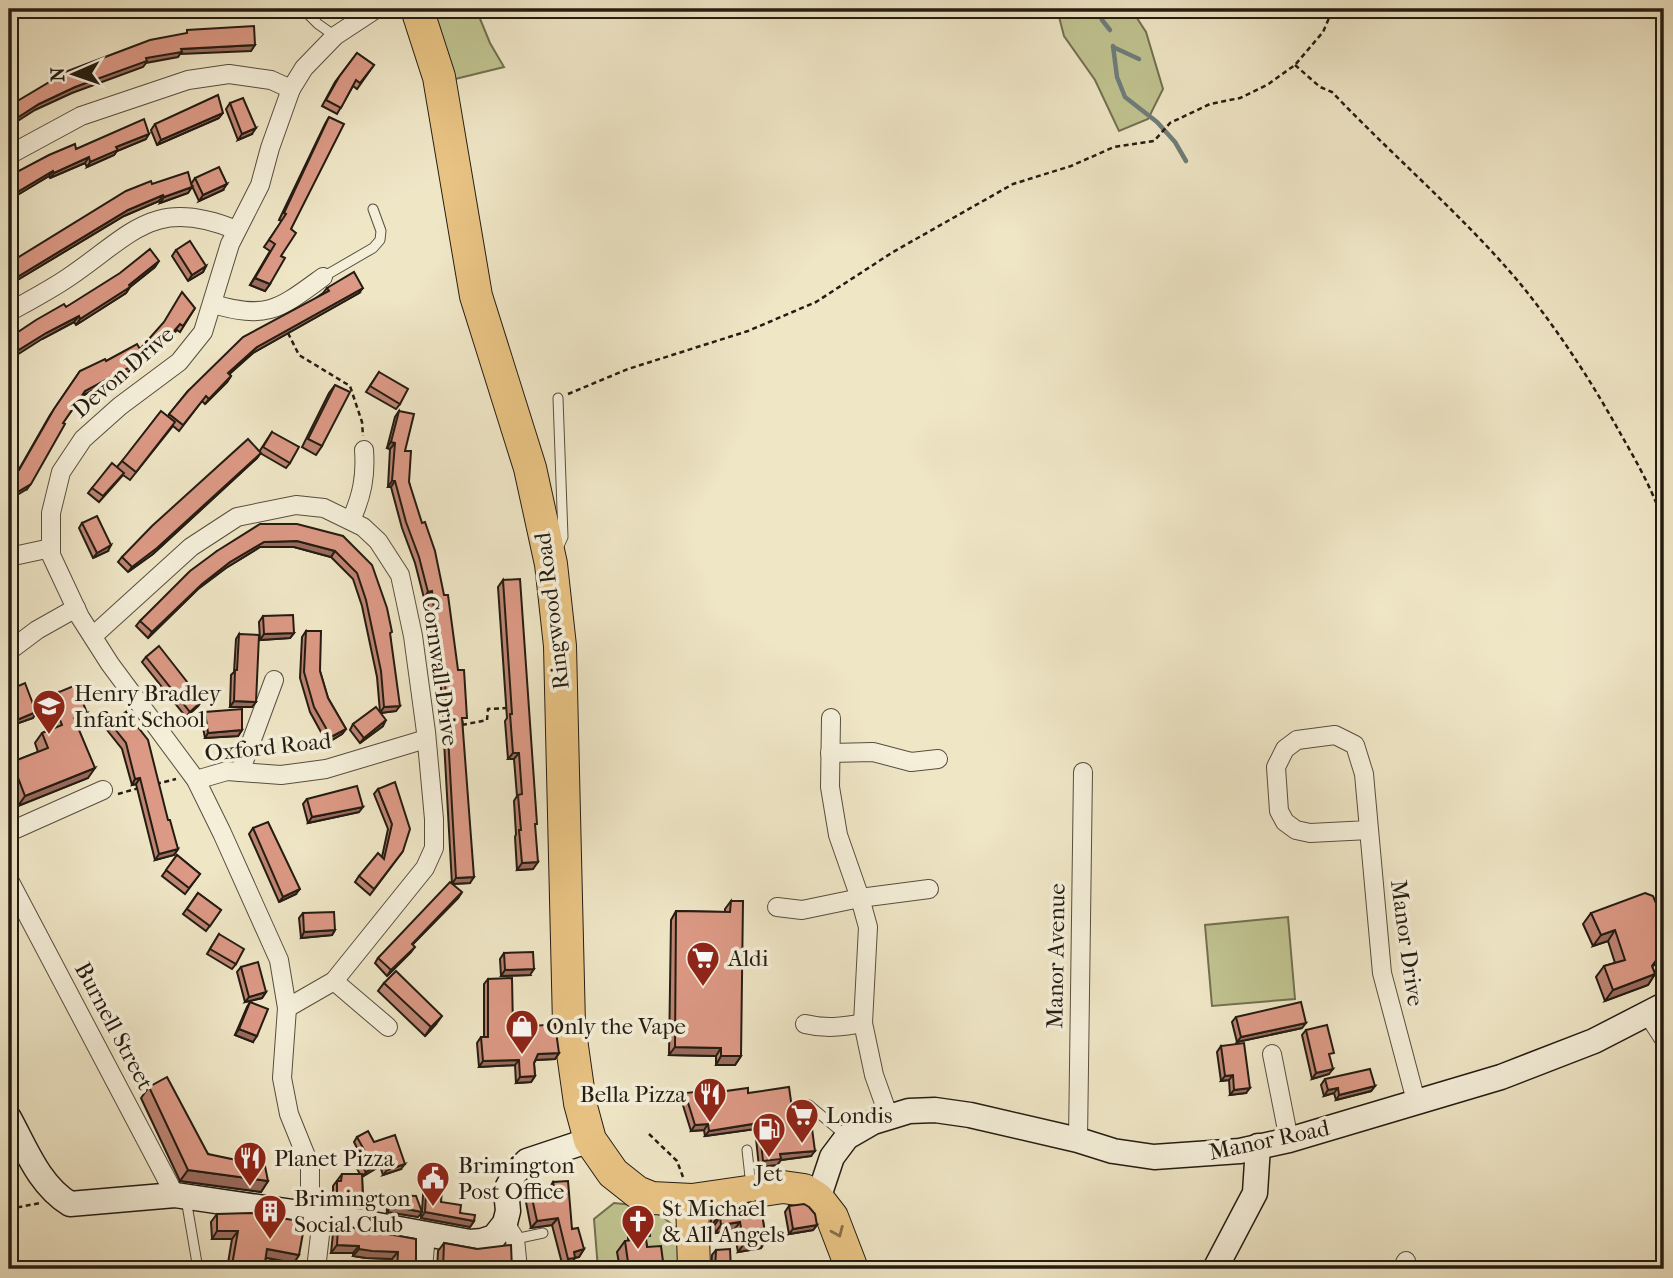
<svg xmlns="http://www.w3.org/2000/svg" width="1673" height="1278" font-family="'IM FELL French Canon',serif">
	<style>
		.green { fill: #c0c390; stroke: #727051; stroke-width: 2 }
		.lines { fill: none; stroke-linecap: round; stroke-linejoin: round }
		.stream { stroke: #6e7d7a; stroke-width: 4.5 }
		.lane-casing { stroke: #574e3f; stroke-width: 11 }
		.street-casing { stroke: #574e3f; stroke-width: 20 }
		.secondary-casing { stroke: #241c12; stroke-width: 27 }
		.highway-casing { stroke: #241c12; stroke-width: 34 }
		.path { stroke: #241c12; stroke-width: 2.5; stroke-dasharray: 5 3.5; stroke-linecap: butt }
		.lane { stroke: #f5efda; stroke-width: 9 }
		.street { stroke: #f5efda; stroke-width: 18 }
		.secondary { stroke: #f5efda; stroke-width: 24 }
		.highway { stroke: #e8c383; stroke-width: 32 }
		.wall { fill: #bd8472; stroke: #241c12; stroke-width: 2 }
		.shaded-wall { fill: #9a6b5d; stroke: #241c12; stroke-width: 2 }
		.building { fill: #dc9985; stroke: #241c12; stroke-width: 2 }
		.oneway { stroke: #86704a }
		.labels { text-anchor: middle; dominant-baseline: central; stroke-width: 7; stroke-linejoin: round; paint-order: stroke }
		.street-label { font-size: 23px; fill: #241c12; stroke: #f5efda }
		.poi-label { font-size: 23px; fill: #241c12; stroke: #f5efda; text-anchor: start }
	</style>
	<rect width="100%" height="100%" fill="#efe6c6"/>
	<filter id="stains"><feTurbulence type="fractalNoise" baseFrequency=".00286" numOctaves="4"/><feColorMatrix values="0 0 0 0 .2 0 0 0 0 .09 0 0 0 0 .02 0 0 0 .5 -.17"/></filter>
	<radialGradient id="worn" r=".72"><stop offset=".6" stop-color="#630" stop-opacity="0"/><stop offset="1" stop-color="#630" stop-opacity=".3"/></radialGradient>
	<g class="green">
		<polygon points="430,9 476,9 490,43 504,67 451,80"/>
		<polygon points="1057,9 1131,9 1146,32 1163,89 1148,119 1119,131 1095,80 1064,36"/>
		<polygon points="1288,917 1295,999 1212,1006 1205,925"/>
		<polygon points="614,1203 642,1206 662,1216 676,1228 687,1242 687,1269 598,1269 594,1219"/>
	</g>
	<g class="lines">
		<g class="stream">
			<polyline points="1098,9 1102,20 1110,30"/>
			<polyline points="1113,46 1117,77 1125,97 1157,122 1175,142 1186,161"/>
			<polyline points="1113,47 1139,59"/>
		</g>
		<defs>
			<g id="lane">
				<polyline points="303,9 318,24 335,36"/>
				<polyline points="323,277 373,248 380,240 381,231 373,209"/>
				<polyline points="557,550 563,537 558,398"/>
				<polyline points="809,1105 846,1136"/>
				<polyline points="747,1150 751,1186"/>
				<polyline points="186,1199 198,1269"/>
				<polyline points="515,1239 543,1233"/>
			</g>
			<g id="street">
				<polyline points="9,155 81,116 188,80 229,74 271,80 291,89"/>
				<path d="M213 304C268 320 279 309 323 277"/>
				<path d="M9 312C29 301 50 290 69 277 132 234 154 196 236 230"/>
				<path d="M351 520C362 496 366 476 364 450"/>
				<polyline points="9,557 51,548"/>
				<polyline points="93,636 191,547 237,517 296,505 324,508 363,527 378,541 400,575 413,636 426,732 434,819 434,848 425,868 334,981 287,1008"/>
				<polyline points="9,651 37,630 76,608"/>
				<polyline points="831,718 830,787 838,835 860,898 868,927 863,1023 874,1075 889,1117"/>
				<polyline points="830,753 873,752 911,762 938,759"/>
				<polyline points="240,772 274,680"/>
				<polyline points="196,780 227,771 281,775 326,769 426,739"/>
				<polyline points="1369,830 1310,833 1296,830 1285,822 1279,811 1276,767 1285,749 1297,740 1335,735 1355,745 1364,774 1382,973 1416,1101"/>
				<polyline points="9,832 103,790"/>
				<polyline points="9,880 175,1195"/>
				<polyline points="777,907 802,910 860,898 929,889"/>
				<polyline points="334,981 388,1027"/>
				<polyline points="1647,1013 1664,1039"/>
				<path d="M805 1024C825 1029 843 1027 863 1023"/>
				<polyline points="1272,1054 1289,1140"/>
				<polyline points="1078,1140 1083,772"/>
				<polyline points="310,1216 310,1166 289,1114 282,1078 287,1008 279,960 222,833 196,780 110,664 80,617 51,555 51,513 61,472 83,439 120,406 179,362 203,332 230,244 260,185 270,148 291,89 304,68 335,36 376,9"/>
				<polyline points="505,1223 515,1239 518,1269"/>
				<polyline points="316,1269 322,1218"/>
				<polyline points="423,1269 426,1234"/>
				<polyline points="1402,1269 1406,1261"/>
			</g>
			<g id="secondary">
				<path d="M9 1118C26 1149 39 1185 70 1204L175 1195 361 1222 470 1242 482 1241 494 1237 505 1223 508 1211 506 1190 515 1173 527 1161 590 1140"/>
				<polyline points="818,1199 832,1157 847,1137 873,1122 909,1111 935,1110 970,1115 1078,1140 1113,1151 1154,1157 1240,1151 1289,1140 1501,1077 1594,1041 1664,1005"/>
				<polyline points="1215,1269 1255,1193 1258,1146"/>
			</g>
			<g id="highway">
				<polyline points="417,9 439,77 476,296 530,468 551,564 560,646 569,1025 580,1103 590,1140 613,1173 637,1192 652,1198 692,1200 783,1187 804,1190 818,1199 832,1217 852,1269"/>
				<polyline points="692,1200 694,1269"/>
			</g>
		</defs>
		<use href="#lane" class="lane-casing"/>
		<use href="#street" class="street-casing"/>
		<use href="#secondary" class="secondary-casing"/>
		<use href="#highway" class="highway-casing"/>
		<g class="path">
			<path d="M1295 65 1320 87 1332 92C1393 156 1461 214 1518 281 1556 327 1590 379 1619 431 1636 461 1655 493 1664 526"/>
			<polyline points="288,333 299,355 350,386 362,422 363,436"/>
			<polyline points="568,394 628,369 748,331 816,302 893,252 1013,184 1071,166 1114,147 1154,141 1170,123 1210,104 1240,98 1267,85 1295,65 1323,32 1333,9"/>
			<polyline points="462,725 487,720 488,709 507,708"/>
			<polyline points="156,784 176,779"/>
			<polyline points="118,794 139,788"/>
			<polyline points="601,1091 611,1088"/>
			<polyline points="649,1134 677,1161 683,1177"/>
			<polyline points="9,1209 40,1203"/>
		</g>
		<use href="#lane" class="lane"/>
		<use href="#street" class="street"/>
		<use href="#secondary" class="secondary"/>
		<use href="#highway" class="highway"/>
	</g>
	<g class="wall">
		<polygon points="357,53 374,65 357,89 353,86 337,114 322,106 335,82"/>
		<polygon points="230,103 252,134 238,140 226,109"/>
		<polygon points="329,117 291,229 270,284 265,291 250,285 270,251 264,247 282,221 279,220 325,124"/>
		<polygon points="219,118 157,145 151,130 155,124"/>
		<polygon points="146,139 117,151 114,155 87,167 85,163 50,178 49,176 9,200 76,149"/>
		<polygon points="195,178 223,190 199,201 192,186 188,193 160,203 159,201 124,216 9,285 9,263 152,184 191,184"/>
		<polygon points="176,250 206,266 203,272 188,281 172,256"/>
		<polygon points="155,267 130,287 126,293 76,325 74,322 42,339 66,307"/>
		<polygon points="327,288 359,293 253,353 229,374 231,376 227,382 205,404 202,401 179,431 173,426 130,480 123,475 99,502 88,493 92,488 117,467 122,461 168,416 188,391 323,293"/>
		<polygon points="195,308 180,332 177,330 149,361 82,396 63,423 27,489 18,471 50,415 80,371 140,349"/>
		<polygon points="379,372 400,404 396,409 366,392"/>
		<polygon points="335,385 322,446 316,455 302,447 329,393"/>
		<polygon points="399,411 409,482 463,724 462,724 470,883 452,884 440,670 435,671 427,597 424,598 415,563 402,528 391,487 388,487 390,449 387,448 395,417"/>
		<polygon points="272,432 290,463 286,468 260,453 257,458 153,554 128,572 118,562 122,557 259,452"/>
		<polygon points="82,523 108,551 93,558 79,528"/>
		<polygon points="343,536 390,635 396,711 381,713 383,726 360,743 350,730 353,724 380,712 377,677 362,606 353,579 331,557 294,547 260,547 226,568 198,589 148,638 136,626 140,621 217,551"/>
		<polygon points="503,580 535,827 533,869 517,870 515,837 516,834 514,801 517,796 514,759 508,759 505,721 507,718 498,587"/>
		<polygon points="263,616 294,633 290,638 260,640 259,622"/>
		<polygon points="306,631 320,671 328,698 346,729 342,734 327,743 310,712 300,678 302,637"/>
		<polygon points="239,634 252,707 230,707 231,675 234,672 236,639"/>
		<polygon points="146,657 198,706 186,717 142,662"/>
		<polygon points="9,690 36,712 33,718 13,725 9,715"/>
		<polygon points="59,692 87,713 80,723 77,724 88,778 18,806 9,782 9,767 12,762 38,752 35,743 42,733 53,728 45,710"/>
		<polygon points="126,712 178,849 174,855 155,860 136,784 132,785 122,749 107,730 111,724"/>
		<polygon points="205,712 242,730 238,736 205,738 201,717"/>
		<polygon points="378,789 403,851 370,895 355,882 359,876 382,857 388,829 374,794"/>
		<polygon points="307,799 359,812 308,823 303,804"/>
		<polygon points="253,828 296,894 279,902 249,834"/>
		<polygon points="177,855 200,874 185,894 162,876"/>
		<polygon points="462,892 458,898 413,944 411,952 387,976 375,963 378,958"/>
		<polygon points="198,893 221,910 206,931 183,914"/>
		<polygon points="731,901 741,1056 735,1065 716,1065 716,1056 669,1055 671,920 676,911 725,912 725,909"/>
		<polygon points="303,913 335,930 332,935 301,938 299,918"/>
		<polygon points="1591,913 1664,922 1664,961 1652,966 1655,974 1648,985 1605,1001 1596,977 1604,966 1615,963 1608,941 1593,946 1583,924"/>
		<polygon points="219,934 236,964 232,969 207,954"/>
		<polygon points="504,953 530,975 501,976 500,959"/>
		<polygon points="241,967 266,992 262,998 245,1002 237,972"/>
		<polygon points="488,979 513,1028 559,1053 555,1059 536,1060 534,1063 535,1076 531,1082 516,1083 515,1065 479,1067 477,1043 481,1037 484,1037 484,984"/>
		<polygon points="384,983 436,1024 425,1036 378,991"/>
		<polygon points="250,1002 253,1042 235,1035 247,1007"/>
		<polygon points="1236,1017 1302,1028 1237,1042 1232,1022"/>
		<polygon points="1306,1030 1330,1058 1329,1074 1312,1079 1302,1035"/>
		<polygon points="1221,1046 1246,1093 1230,1095 1229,1080 1221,1081 1217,1052"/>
		<polygon points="1325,1079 1375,1086 1371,1091 1336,1100 1334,1093 1324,1096 1321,1085"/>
		<polygon points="149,1087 208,1154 268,1181 261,1192 180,1181 141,1098"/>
		<polygon points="685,1093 704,1094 748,1093 794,1123 811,1156 781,1160 777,1165 759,1167 755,1129 705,1136 704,1130 691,1131 681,1099"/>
		<polygon points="357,1137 374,1142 401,1169 383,1175 380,1166 362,1177 363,1201 359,1207 333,1203 333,1186 342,1174 360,1174 356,1167 359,1162 363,1160 354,1142"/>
		<polygon points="427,1175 441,1202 474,1221 470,1227 421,1218 421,1212 418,1217 387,1212 386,1201 389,1195 422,1211 424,1180"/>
		<polygon points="553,1182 572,1229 584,1249 579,1257 575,1258 569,1266 563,1267 552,1225 531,1228 525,1197 530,1189 550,1187"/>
		<polygon points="760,1201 766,1240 761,1248 738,1252 734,1230 715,1233 714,1226 711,1226 711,1216 717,1208"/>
		<polygon points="789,1206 817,1225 813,1230 789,1234 785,1212"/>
		<polygon points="217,1214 299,1255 294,1263 266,1258 264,1269 227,1269 232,1239 212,1239 211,1222"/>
		<polygon points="338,1225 416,1239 416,1266 413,1269 392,1269 392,1259 366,1258 353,1256 353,1253 331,1253 333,1233"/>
		<polygon points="636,1225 646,1242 647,1247 664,1269 620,1269 617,1252 625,1241 628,1241 628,1236"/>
		<polygon points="444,1243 477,1249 512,1269 437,1269 438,1251"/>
		<polygon points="716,1250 731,1269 711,1269 712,1255"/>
	</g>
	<g class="shaded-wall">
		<polygon points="255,45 251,51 180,54 178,57 146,63 143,67 72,93 35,110 13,124 17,118 39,104 75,87 146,58 181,49"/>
		<polygon points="223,113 219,118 157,145 161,140"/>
		<polygon points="256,128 252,134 238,140 242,134"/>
		<polygon points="149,134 146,139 117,151 114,155 87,167 90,162 116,147"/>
		<polygon points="89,157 85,163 50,178 54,173"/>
		<polygon points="53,171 49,176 9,200 9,197"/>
		<polygon points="227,184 223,190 199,201 203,195"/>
		<polygon points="192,187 188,193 160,203 164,197"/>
		<polygon points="163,195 159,201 124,216 9,285 9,282 128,210"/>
		<polygon points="159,261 155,267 125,291 129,285"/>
		<polygon points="206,266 203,272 188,281 192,275"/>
		<polygon points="255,278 270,284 265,291 250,285"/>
		<polygon points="130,287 126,293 76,325 80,319"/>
		<polygon points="363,288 359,293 253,353 224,379 228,373 257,347"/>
		<polygon points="79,316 74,322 42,339 9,360 9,356 46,333"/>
		<polygon points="180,324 149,361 82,396 85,391"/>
		<polygon points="231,376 227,382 205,404 209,399"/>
		<polygon points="391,442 395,443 390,449 387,448"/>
		<polygon points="261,453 257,458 153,554 128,572 132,567"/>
		<polygon points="392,481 395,481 391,487 388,487"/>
		<polygon points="31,484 27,489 9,500 9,497"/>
		<polygon points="297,541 335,551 331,557 294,547 260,547 226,568 198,589 148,638 152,632 202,584 230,562 264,542"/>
		<polygon points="111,545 108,551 93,558 97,553"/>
		<polygon points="432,591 427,597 424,598 428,592"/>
		<polygon points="294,633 290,638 260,640 264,634"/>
		<polygon points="444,664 440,670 435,671 440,665"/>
		<polygon points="202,701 198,706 186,717 190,712"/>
		<polygon points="234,701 256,702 252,707 230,707"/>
		<polygon points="400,706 396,711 380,713 384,707"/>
		<polygon points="36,712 33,718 13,725 17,720"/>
		<polygon points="87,713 80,723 68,728 74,718"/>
		<polygon points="386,720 383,726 360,743 364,738"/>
		<polygon points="346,729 342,734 327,743 331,737"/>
		<polygon points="242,730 238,736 205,738 208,733"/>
		<polygon points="513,753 519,753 514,759 508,759"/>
		<polygon points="95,768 88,778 18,806 25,796"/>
		<polygon points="140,778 136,784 132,785 135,779"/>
		<polygon points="363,807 359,812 308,823 312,817"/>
		<polygon points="178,849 174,855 155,860 159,854"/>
		<polygon points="538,862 533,869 517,870 522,863"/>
		<polygon points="474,877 470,883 452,884 456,878"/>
		<polygon points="300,889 296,894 279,902 283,897"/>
		<polygon points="462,892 458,898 408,949 412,944"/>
		<polygon points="335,930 332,935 301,938 304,932"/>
		<polygon points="1615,930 1608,941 1593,946 1601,935"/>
		<polygon points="415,947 411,952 387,976 391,970"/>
		<polygon points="1664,953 1664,961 1652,966 1660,955"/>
		<polygon points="534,969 530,975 501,976 505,970"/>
		<polygon points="1655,974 1648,985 1605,1001 1613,990"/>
		<polygon points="266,992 262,998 245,1002 249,997"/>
		<polygon points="442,1016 436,1024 425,1036 431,1027"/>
		<polygon points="1306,1023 1302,1028 1237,1042 1241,1037"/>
		<polygon points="239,1029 257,1036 253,1042 235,1035"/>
		<polygon points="675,1047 721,1048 716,1056 669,1055"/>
		<polygon points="559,1053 555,1059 535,1060 538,1054"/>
		<polygon points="721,1056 741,1056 735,1065 716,1065"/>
		<polygon points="519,1060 515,1065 479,1067 483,1061"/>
		<polygon points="1333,1069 1329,1074 1312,1079 1316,1073"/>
		<polygon points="1233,1075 1229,1080 1221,1081 1225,1076"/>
		<polygon points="535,1076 531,1082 516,1083 520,1077"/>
		<polygon points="1375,1086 1371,1091 1336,1100 1339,1095"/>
		<polygon points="1250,1088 1246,1093 1230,1095 1234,1090"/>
		<polygon points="1338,1088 1334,1093 1324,1096 1328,1090"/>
		<polygon points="759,1123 755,1129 705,1136 709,1131"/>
		<polygon points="708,1124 704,1130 691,1131 695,1125"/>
		<polygon points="815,1151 811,1156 781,1160 777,1165 759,1167 763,1161 780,1154"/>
		<polygon points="383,1161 380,1166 362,1177 366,1172"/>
		<polygon points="405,1164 401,1169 383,1175 387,1170"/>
		<polygon points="188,1170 268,1181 261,1192 180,1181"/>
		<polygon points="337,1197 363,1201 359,1207 333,1203"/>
		<polygon points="391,1206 422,1212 418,1217 387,1212"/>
		<polygon points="425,1212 474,1221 470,1227 421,1218"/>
		<polygon points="720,1217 714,1226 711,1226 717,1218"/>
		<polygon points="558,1218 552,1225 531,1228 537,1221"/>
		<polygon points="740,1222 734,1230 715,1233 721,1225"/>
		<polygon points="817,1225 813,1230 789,1234 793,1229"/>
		<polygon points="217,1231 238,1231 232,1239 212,1239"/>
		<polygon points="766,1240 761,1248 738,1252 744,1244"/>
		<polygon points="337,1245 359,1246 353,1253 331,1253"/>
		<polygon points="267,1249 299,1255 294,1263 262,1257"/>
		<polygon points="359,1249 398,1252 392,1259 366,1258 353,1256"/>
		<polygon points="584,1249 579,1257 572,1258 575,1258 569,1266 563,1267 574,1252"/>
		<polygon points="232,1265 254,1269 229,1269"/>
	</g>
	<g class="building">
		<polygon points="254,26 255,45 181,49 182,52 146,58 147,61 75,87 39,104 17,118 16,117 9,122 9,106 68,71 150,40 187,33 187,30"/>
		<polygon points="357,53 374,65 360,83 356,80 341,108 326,100 339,77"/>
		<polygon points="218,95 223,113 161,140 155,124"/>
		<polygon points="243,98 256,128 242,134 230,103"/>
		<polygon points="329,117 344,124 291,229 296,233 281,256 285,258 270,284 255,278 275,244 269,240 286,214 284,213"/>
		<polygon points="144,119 149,134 116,147 118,150 90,162 89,157 54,173 53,171 9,197 9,176 49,155 75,144 76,149"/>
		<polygon points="219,167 227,184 203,195 195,178"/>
		<polygon points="188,172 192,187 164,197 163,195 128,210 9,282 9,263 126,191 151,181 152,184"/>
		<polygon points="190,241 206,266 192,275 176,250"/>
		<polygon points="150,249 159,261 129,285 130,287 80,319 79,316 46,333 9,356 9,338 36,320 64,304 66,307 120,273"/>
		<polygon points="354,272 363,288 257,347 228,373 231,376 209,399 206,396 183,425 169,414 188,391 243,337 329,291 327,288"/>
		<polygon points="182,292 195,308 183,326 180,324 153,355 85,391 63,423 65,424 31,484 9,497 9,477 19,470 54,409 80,371 105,359 106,361 137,344 140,349 164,322"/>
		<polygon points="379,372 408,389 400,404 370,386"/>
		<polygon points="335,385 350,392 322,446 308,439"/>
		<polygon points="161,411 175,422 136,472 122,461"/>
		<polygon points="399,411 414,414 405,451 411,451 409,482 422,523 425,522 435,551 444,595 448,595 458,670 464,670 467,718 462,718 474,877 456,878 444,664 440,665 432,591 428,592 419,557 406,522 395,481 392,481 395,443 391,442"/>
		<polygon points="272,432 299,447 290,463 263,447"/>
		<polygon points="248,439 261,453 157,548 132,567 122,557 152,526"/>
		<polygon points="112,463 124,473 103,496 92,488"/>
		<polygon points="97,516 111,545 97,553 82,523"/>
		<polygon points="260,524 297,524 343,536 372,565 387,608 392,632 390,633 400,706 384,707 381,671 366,600 357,573 335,551 297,541 264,542 230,562 202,584 152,632 140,621 190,571 217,551"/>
		<polygon points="520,579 537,824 535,824 538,862 522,863 519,830 521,830 518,795 522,794 519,753 513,753 510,714 512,714 503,580"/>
		<polygon points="293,615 294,633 264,634 263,616"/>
		<polygon points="306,631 321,631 320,671 328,698 346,729 331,737 314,707 304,672"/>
		<polygon points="239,634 259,635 256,702 234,701 235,670 237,670"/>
		<polygon points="159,646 202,701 190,712 146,657"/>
		<polygon points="25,683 36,712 17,720 9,700 9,690"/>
		<polygon points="76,685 87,713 74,718 95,768 25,796 12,762 48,748 42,733 62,725 52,700 60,696 59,692"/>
		<polygon points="376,707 386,720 364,738 353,724"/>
		<polygon points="242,709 242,730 208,733 205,712"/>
		<polygon points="126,712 148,740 168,820 170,820 178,849 159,854 140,778 135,779 126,743 111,724"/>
		<polygon points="395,782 410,829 403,851 374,889 359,876 378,853 384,859 392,824 378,789"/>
		<polygon points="357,786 363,807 312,817 307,799"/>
		<polygon points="268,822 300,889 283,897 253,828"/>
		<polygon points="177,855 200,874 189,888 166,870"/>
		<polygon points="450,882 462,892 412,944 415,947 391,970 378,958"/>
		<polygon points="198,893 221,910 210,926 187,909"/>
		<polygon points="1645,893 1653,896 1664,922 1664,953 1660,955 1652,966 1655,974 1613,990 1604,966 1625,960 1615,930 1601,935 1591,913"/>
		<polygon points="731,901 743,901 741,1056 721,1056 721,1048 675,1047 676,911 730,912"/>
		<polygon points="334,912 335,930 304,932 303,913"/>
		<polygon points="219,934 244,949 236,964 210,949"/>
		<polygon points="533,952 534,969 505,970 504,953"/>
		<polygon points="258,962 266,992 249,997 241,967"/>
		<polygon points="396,971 442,1016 431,1027 384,983"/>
		<polygon points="512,978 513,1028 555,1024 559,1053 538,1054 534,1063 535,1076 520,1077 519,1060 483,1061 481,1037 488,1037 488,979"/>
		<polygon points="250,1002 268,1009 257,1036 239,1029"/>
		<polygon points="1301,1002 1306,1023 1241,1037 1236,1017"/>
		<polygon points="1327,1025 1334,1053 1329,1054 1333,1069 1316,1073 1306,1030"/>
		<polygon points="1244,1043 1250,1088 1234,1090 1233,1075 1225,1076 1221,1046"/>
		<polygon points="1370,1069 1375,1086 1339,1095 1338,1088 1328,1090 1325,1079"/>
		<polygon points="167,1077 208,1154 265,1166 268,1181 188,1170 149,1087"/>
		<polygon points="789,1087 794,1123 811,1121 815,1151 780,1154 781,1159 763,1161 759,1123 709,1131 708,1124 695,1125 685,1093 704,1091 704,1094 748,1088 748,1093"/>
		<polygon points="368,1131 374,1142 395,1135 405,1164 387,1170 383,1161 366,1172 359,1162 368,1157 357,1137"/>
		<polygon points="342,1174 362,1174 363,1201 337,1197 337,1181 341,1181"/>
		<polygon points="427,1175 443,1176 441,1202 461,1205 460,1213 475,1215 474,1221 425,1212"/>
		<polygon points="568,1181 572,1229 578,1228 584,1249 574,1252 575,1258 568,1259 558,1218 537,1221 530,1189 554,1187 553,1182"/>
		<polygon points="389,1195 416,1196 422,1212 391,1206"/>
		<polygon points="760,1201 766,1240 744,1244 740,1222 721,1225 720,1217 717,1218 717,1208"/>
		<polygon points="804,1204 809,1207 815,1214 817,1225 793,1229 789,1206"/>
		<polygon points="251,1213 305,1222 299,1255 267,1249 264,1269 254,1269 232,1265 238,1231 217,1231 217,1214"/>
		<polygon points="649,1223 650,1236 637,1238 636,1225"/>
		<polygon points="338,1225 416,1239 416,1266 411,1265 412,1269 397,1269 398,1252 372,1251 359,1249 359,1246 337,1245"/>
		<polygon points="646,1238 647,1247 661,1246 664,1269 629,1269 625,1241"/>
		<polygon points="444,1243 477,1249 511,1245 512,1269 443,1269"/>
		<polygon points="730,1249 731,1269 715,1269 716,1250"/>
	</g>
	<defs><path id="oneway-chevron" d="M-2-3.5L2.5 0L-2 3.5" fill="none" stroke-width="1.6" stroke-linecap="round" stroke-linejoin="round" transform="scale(1.75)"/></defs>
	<use class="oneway" href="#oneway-chevron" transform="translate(838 1232) rotate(67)"/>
	<defs>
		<symbol id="school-pin" viewBox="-11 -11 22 30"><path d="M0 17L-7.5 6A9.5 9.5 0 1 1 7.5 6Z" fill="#8f2418" stroke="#f5efda"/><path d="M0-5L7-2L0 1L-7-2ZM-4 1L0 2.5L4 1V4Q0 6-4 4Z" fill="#fff"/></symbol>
		<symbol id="supermarket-pin" viewBox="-11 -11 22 30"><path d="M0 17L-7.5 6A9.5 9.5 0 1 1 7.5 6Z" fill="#8f2418" stroke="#f5efda"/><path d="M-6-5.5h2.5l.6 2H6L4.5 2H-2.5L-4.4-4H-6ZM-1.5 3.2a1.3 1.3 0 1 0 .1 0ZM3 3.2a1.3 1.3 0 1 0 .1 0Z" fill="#fff"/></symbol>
		<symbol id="shop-pin" viewBox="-11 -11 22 30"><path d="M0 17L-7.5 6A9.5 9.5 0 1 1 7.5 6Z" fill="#8f2418" stroke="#f5efda"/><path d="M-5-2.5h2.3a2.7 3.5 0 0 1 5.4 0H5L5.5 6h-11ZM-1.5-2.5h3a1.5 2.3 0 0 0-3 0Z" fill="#fff"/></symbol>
		<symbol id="restaurant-pin" viewBox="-11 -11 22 30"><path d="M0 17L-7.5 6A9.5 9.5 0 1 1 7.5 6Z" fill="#8f2418" stroke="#f5efda"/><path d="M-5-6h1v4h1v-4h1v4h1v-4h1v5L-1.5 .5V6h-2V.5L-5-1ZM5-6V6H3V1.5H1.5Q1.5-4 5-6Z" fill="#fff"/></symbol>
		<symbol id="fuel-pin" viewBox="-11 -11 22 30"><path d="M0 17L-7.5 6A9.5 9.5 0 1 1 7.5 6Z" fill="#8f2418" stroke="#f5efda"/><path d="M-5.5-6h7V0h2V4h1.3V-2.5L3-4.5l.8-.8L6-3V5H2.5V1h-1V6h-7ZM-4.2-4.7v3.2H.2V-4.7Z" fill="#fff"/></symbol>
		<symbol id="civic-pin" viewBox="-11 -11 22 30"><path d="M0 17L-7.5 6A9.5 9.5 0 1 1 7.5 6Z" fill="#8f2418" stroke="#f5efda"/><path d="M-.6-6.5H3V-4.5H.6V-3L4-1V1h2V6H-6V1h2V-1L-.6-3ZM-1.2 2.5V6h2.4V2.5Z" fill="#fff"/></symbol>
		<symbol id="building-pin" viewBox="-11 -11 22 30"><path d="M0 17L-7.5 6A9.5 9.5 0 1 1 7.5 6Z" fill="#8f2418" stroke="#f5efda"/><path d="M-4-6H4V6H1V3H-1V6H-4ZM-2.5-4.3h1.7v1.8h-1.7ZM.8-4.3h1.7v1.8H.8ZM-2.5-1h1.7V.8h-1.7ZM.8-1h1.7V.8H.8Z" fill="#fff"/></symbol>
		<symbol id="church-pin" viewBox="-11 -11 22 30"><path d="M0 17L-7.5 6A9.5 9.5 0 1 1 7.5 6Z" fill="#8f2418" stroke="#f5efda"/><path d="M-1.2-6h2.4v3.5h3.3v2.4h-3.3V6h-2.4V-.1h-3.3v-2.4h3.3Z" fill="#fff"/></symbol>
	</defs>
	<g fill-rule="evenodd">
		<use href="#school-pin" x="30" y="687" width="38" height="52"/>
		<use href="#supermarket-pin" x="684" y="939" width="38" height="52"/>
		<use href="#shop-pin" x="503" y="1007" width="38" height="52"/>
		<use href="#restaurant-pin" x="691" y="1075" width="38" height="52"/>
		<use href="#supermarket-pin" x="783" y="1096" width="38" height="52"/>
		<use href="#fuel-pin" x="750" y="1110" width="38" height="52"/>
		<use href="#restaurant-pin" x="231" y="1139" width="38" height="52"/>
		<use href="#civic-pin" x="414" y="1159" width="38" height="52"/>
		<use href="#building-pin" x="251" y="1192" width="38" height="52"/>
		<use href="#church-pin" x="619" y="1202" width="38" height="52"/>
	</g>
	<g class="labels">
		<g class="street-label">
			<text transform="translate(123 372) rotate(-41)">Devon Drive</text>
			<text transform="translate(552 611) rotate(-97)">Ringwood Road</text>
			<text transform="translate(440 671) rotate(82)">Cornwall Drive</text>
			<text transform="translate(268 747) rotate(-6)">Oxford Road</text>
			<text transform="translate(1407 943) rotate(82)">Manor Drive</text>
			<text transform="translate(1056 956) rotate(-89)">Manor Avenue</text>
			<text transform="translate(114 1026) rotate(62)">Burnell Street</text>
			<text transform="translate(1269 1140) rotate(-12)">Manor Road</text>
		</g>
		<g class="poi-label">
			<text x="74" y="693">Henry Bradley<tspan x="74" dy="26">Infant School</tspan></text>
			<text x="728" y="958">Aldi</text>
			<text x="546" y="1026">Only the Vape</text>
			<text x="686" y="1094" text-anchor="end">Bella Pizza</text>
			<text x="826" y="1115">Londis</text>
			<text x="274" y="1158">Planet Pizza</text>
			<text x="458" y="1165">Brimington<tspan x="458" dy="26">Post Office</tspan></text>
			<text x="769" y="1173" text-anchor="middle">Jet</text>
			<text x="294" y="1198">Brimington<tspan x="294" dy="26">Social Club</tspan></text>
			<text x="662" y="1208">St Michael<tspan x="662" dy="26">&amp; All Angels</tspan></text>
		</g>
	</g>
	<rect width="1673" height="1278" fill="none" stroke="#efe6c6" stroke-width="35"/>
	<rect x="10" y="10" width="1652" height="1257" fill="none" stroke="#241c12" stroke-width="3.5"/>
	<rect x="18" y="18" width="1638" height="1243" fill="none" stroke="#241c12" stroke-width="2"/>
	<g transform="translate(74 74) rotate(268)" stroke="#f5efda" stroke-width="5" paint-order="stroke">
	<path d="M0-5L12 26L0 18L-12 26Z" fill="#241c12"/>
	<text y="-10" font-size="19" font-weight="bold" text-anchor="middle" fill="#241c12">N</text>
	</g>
	<rect width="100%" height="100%" filter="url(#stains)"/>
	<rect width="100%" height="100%" fill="url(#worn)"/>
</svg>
